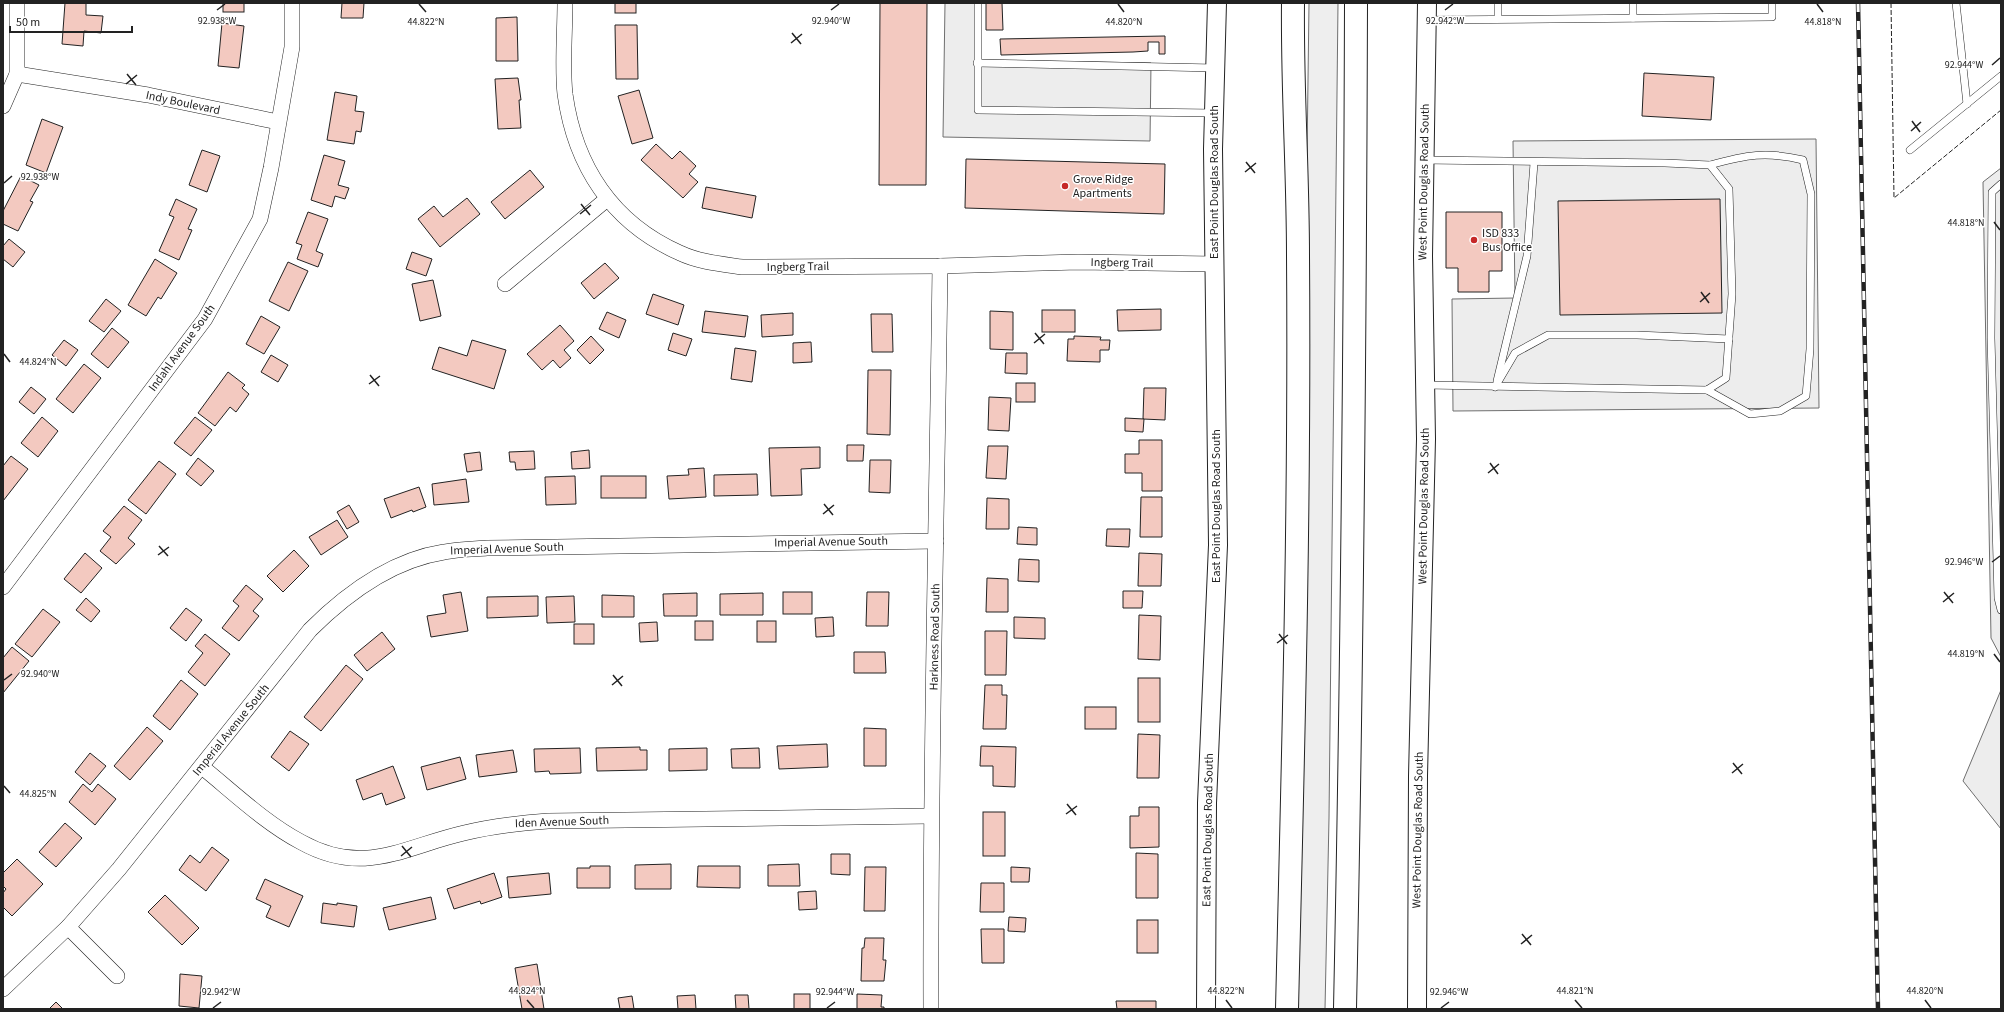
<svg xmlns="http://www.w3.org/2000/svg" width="2004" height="1012" font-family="'Source Sans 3',sans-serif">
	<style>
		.green { fill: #eee; stroke: #6f6f6f }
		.parking { fill: #ededed; stroke: #6f6f6f }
		.building { fill: #f3c9c0; stroke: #222 }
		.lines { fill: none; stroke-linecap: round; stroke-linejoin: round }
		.service-casing { stroke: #222; stroke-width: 8 }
		.minor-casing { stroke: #222; stroke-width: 16 }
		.tertiary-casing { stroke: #222; stroke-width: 20 }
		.motorway-casing { stroke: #222; stroke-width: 24 }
		.service { stroke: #fff; stroke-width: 7 }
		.minor { stroke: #fff; stroke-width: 15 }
		.tertiary { stroke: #fff; stroke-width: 18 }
		.motorway { stroke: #fff; stroke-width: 22 }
		.rail-casing { stroke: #222; stroke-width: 4.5 }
		.rail { stroke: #fff; stroke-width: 3; stroke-dasharray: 9; stroke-linecap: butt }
		.fence { stroke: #222; stroke-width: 1; stroke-dasharray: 5 2; stroke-linecap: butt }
		.ticks { fill: none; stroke: #222; stroke-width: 1.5 }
		.poi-dot { fill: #c62828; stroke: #fff; stroke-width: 1.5 }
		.labels { text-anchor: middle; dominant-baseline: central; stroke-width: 3; stroke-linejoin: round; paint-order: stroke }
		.street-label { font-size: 12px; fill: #222; stroke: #fff }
		.poi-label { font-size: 12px; fill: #222; stroke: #fff; text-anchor: start }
		.ticks-label { font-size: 10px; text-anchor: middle; fill: #222; stroke: #fff; stroke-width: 3; stroke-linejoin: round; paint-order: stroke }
	</style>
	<rect width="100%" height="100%" fill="#fff"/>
	<polygon class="green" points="1309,3 1338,3 1329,818 1325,1009 1296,1009"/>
	<g class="parking">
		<polygon points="945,3 981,3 980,60 1151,63 1150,141 943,137"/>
		<polygon points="1816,139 1819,408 1453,411 1452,299 1515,298 1513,141"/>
		<polygon points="2001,168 2001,657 1991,638 1983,182"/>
		<polygon points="2001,690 2001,829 1963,781"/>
	</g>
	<g class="building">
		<polygon points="65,3 86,3 86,15 103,16 101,33 84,31 83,46 62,44"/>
		<rect x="223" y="3" width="21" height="9"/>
		<polygon points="342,3 364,3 363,18 341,18"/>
		<rect x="615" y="3" width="21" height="10"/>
		<polygon points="880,3 927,3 926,185 879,185"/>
		<polygon points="986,3 1002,3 1003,30 986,30"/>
		<polygon points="517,17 518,61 496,61 496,18"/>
		<polygon points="222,23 244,26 239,68 218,66"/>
		<polygon points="615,25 637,25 638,79 616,79"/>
		<polygon points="1165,36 1165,54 1159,54 1159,42 1148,42 1148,51 1133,52 1001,55 1000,39"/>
		<polygon points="1644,73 1714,77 1711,120 1642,116"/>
		<polygon points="518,78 521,100 519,100 521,128 498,129 495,79"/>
		<polygon points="639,90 653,138 632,144 618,96"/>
		<polygon points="335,92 357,96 355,111 364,112 361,132 356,131 354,144 327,140"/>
		<polygon points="42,119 63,127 46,173 26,165"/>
		<polygon points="656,144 672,159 680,151 696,166 689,174 698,182 683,198 641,160"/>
		<polygon points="202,150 220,156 207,192 189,185"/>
		<polygon points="324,155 345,161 338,185 349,188 345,199 335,196 332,207 311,200"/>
		<polygon points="966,159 1165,164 1164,214 965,208"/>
		<polygon points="530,170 544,187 505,219 491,202"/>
		<polygon points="21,176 39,185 30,201 33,202 18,231 3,224 3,211"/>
		<polygon points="706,187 756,196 752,218 702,208"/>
		<polygon points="467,198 480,214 440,247 418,219 434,206 443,217"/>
		<polygon points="176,199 197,209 188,229 192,230 179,260 159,251 174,217 169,215"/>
		<polygon points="1720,199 1722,313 1560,315 1558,201"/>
		<polygon points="308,212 328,219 316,251 323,254 318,267 297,259 302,245 296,243"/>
		<polygon points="1446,212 1502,212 1502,271 1489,271 1489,292 1458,292 1458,268 1446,268"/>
		<polygon points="9,239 25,252 13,267 3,259 3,246"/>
		<polygon points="412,252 432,259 426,276 406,269"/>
		<polygon points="155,259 177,273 161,299 158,297 146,316 128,305"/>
		<polygon points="288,262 308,271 289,311 269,301"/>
		<polygon points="605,263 619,278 594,299 581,283"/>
		<polygon points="433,280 441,316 420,321 412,284"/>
		<polygon points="653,294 684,305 678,325 646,314"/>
		<polygon points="106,299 121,311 104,332 89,321"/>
		<polygon points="1161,309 1161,330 1118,331 1117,310"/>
		<rect x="1042" y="310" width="33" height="22"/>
		<polygon points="705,311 748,316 745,337 702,332"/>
		<polygon points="990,311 1013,312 1013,350 990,349"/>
		<polygon points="607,312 626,320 619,338 599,329"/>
		<polygon points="793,313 793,335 762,337 761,315"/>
		<polygon points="871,314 892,314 893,352 872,352"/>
		<polygon points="261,316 280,327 264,354 246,344"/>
		<polygon points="560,325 574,341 564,350 571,358 560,368 553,360 542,370 527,354"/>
		<polygon points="112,328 129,342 108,368 91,354"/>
		<polygon points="673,333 692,339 686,356 668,350"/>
		<polygon points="591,336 604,350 590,364 577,350"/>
		<polygon points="1074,336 1101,337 1100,340 1110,340 1109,350 1100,350 1100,362 1067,361 1068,339 1074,339"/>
		<polygon points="64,340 78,350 66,366 52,355"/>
		<polygon points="472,340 506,350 494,389 432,369 439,347 467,356"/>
		<polygon points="811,342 812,362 793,363 793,343"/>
		<polygon points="735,348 756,351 752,382 731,379"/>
		<polygon points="1006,353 1027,353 1027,374 1005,373"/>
		<polygon points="271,355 288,365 278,382 261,372"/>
		<polygon points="84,364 101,378 73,413 56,399"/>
		<polygon points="868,370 891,370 890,435 867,434"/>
		<polygon points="228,372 245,385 242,388 249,394 236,412 230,407 215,426 198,413"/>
		<rect x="1016" y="383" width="19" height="19"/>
		<polygon points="31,387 46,399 34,414 19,402"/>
		<polygon points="1144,388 1166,388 1165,420 1143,419"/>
		<polygon points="989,397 1011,398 1009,431 988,430"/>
		<polygon points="42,417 58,431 38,457 21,443"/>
		<polygon points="195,417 212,430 191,456 174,443"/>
		<polygon points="1125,418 1144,419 1143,432 1125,431"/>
		<polygon points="1139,440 1162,440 1162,491 1142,491 1142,473 1125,473 1125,454 1139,454"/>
		<polygon points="847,445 864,445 863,461 847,461"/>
		<polygon points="988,446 1008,446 1006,479 986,478"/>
		<polygon points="820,447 820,468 801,469 802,495 771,496 769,448"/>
		<polygon points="589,450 590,468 572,469 571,452"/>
		<polygon points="534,451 535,469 516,470 515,462 510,462 509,452"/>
		<polygon points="480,452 482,470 467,472 464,454"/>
		<polygon points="11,456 28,469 3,501 3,466"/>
		<polygon points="198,458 214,471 201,486 186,474"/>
		<polygon points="870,460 891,460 890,493 869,492"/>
		<polygon points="159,461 176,474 146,514 128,500"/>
		<polygon points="704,468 706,497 669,499 667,476 689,475 688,469"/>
		<polygon points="757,474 758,495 714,496 714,475"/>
		<polygon points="575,476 576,504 546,505 545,477"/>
		<rect x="601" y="476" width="45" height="22"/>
		<polygon points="466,479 469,502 434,505 432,484"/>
		<polygon points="419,487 426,507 413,512 412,510 391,518 384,499"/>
		<polygon points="1141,497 1162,497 1162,537 1140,537"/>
		<polygon points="987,498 1009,499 1009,529 986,529"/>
		<polygon points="349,505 359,522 347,529 337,512"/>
		<polygon points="124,506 142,520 128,538 135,544 116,564 100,551 111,537 103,531"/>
		<polygon points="337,520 348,537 321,555 309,537"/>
		<polygon points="1018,527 1037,528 1037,545 1017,544"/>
		<polygon points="1107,529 1130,529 1129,547 1106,546"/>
		<polygon points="294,550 309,566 283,592 267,576"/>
		<polygon points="85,553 102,568 81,593 64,579"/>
		<polygon points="1139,553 1162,554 1161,586 1138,586"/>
		<polygon points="1019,559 1039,560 1039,582 1018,581"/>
		<polygon points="987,578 1008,579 1008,612 986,612"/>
		<polygon points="246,585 263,599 253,611 259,616 239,641 222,628 239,606 233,601"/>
		<polygon points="1123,591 1143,591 1142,608 1123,608"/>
		<polygon points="461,592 468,631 431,637 427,616 446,613 443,595"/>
		<rect x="783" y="592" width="29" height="22"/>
		<polygon points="867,592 889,592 888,626 866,626"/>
		<polygon points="697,593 697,616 664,616 663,594"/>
		<polygon points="763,593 763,615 720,615 720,594"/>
		<polygon points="602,595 634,596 634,617 602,617"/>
		<polygon points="538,596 538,616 487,618 487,597"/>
		<polygon points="574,596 575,622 547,623 546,597"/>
		<polygon points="86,598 100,611 91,622 76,610"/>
		<polygon points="186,608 202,620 186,641 170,628"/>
		<polygon points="43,609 60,622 32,657 15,644"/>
		<polygon points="1139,615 1161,616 1160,660 1138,659"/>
		<polygon points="833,617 834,636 816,637 815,618"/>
		<polygon points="1014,617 1045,618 1045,639 1014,638"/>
		<rect x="695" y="621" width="18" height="19"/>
		<rect x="757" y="621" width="19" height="21"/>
		<polygon points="657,622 658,641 640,642 639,623"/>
		<rect x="574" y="624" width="20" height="20"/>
		<polygon points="985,631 1007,631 1006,675 985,675"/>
		<polygon points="382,632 395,649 367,671 354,655"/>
		<polygon points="205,634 230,654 205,686 188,672 203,653 195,646"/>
		<polygon points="12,647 29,661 3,693 3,658"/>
		<polygon points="854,652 885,652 886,673 854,673"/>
		<polygon points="346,665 363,679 321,731 304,717"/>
		<rect x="1138" y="678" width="22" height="44"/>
		<polygon points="181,680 198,694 170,730 153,716"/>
		<polygon points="985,685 1002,685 1002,695 1007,695 1006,729 983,729"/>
		<rect x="1085" y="707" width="31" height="22"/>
		<polygon points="147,727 163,741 130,780 114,766"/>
		<polygon points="864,728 886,729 886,766 864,766"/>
		<polygon points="290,731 309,744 289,771 271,757"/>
		<polygon points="1138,734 1160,735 1159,778 1137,778"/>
		<polygon points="827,744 828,767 779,769 777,746"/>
		<polygon points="981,746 1016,747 1015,787 993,786 993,766 980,766"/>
		<polygon points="640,747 640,750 647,750 647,770 597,771 596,748"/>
		<polygon points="580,748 581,773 550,774 549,771 535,772 534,749"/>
		<polygon points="707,748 707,770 669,771 669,749"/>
		<polygon points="759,748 760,768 732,768 731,749"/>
		<polygon points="513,750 517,772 479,777 476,755"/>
		<polygon points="90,753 106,766 90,785 75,772"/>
		<polygon points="460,757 466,779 427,790 421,767"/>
		<polygon points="393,766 405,798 386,805 382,793 363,800 356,780"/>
		<polygon points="83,784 92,792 98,784 116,799 95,825 69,802"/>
		<polygon points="1139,807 1159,807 1159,847 1130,848 1130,816 1139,816"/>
		<rect x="983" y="812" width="22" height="44"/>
		<polygon points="65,823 82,838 56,867 39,852"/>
		<polygon points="212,847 229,860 206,891 179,870 190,855 200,863"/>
		<polygon points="1136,853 1158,854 1158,898 1136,898"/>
		<polygon points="831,854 850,854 850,875 831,874"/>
		<polygon points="17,859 43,884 12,916 3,907 3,893 6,889 3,886 3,873"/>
		<polygon points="671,864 671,889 635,889 635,865"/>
		<polygon points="799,864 800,886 768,886 768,865"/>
		<polygon points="590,866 610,866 610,888 577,888 577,868 590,868"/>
		<polygon points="698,866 740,866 740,888 697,887"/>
		<polygon points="865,867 886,867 885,911 864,911"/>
		<polygon points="1011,867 1030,868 1029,882 1011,882"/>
		<polygon points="494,873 502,897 481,904 480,901 454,909 447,889"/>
		<polygon points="549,873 551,894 509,898 507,877"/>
		<polygon points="265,879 303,896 289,927 266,917 271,906 256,899"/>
		<polygon points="981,883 1004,883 1004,912 980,912"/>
		<polygon points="816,891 817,909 799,910 798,892"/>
		<polygon points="165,895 199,928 182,945 148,912"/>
		<polygon points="431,897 436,919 389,930 383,908"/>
		<polygon points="323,903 337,905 337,903 357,906 354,927 321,923"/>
		<polygon points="1009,917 1026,918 1025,932 1008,931"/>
		<rect x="1137" y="920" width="21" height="33"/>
		<polygon points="981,929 1004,929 1004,963 982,963"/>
		<polygon points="865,938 884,938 883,960 886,960 884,981 861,981 862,948 864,948"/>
		<polygon points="537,964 544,1009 522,1009 515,968"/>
		<polygon points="180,974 202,976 199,1008 179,1006"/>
		<rect x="794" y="994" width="16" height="15"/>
		<polygon points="857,994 882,995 881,1007 884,1007 884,1009 857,1009"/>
		<polygon points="695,995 696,1009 678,1009 677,996"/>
		<polygon points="735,995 748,995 749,1009 736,1009"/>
		<polygon points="632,996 634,1009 620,1009 618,998"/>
		<polygon points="1116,1001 1156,1001 1156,1009 1117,1009"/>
		<polygon points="56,1002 63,1009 49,1009"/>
	</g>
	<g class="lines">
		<defs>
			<g id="service">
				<polyline points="978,3 978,110 1214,113"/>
				<polyline points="1956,3 1967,104"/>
				<polyline points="1633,18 1633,3"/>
				<polyline points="1498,19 1498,3"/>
				<polyline points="1427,20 1772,17 1772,3"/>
				<polyline points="977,63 1215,68"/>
				<polyline points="1910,150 2001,76"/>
				<polyline points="1424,160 1665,163 1710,165 1729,189 1732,294 1726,378 1707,390 1426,385"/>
				<polyline points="2001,184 1992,192 1991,338 1998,598 2001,610"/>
				<polyline points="1497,381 1527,256 1534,163"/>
				<polyline points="1495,387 1515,353 1548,335 1637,335 1729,339"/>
				<path d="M1707 390 1750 414 1780 411 1806 396 1810 349 1811 194 1803 160C1766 151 1746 155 1710 165"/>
			</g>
			<g id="minor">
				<path d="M565 3C565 31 562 67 565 94 575 166 612 223 680 253 699 262 721 264 742 267L940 266 1078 262 1214 264"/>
				<polyline points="17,74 148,95 278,122"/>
				<polyline points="3,106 17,74 17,3"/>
				<polyline points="505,284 607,199"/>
				<polyline points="3,587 205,319 260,219 271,168 292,47 292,3"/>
				<path d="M202 767C233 792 265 823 301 842 364 877 403 847 464 833 492 826 520 823 548 821L930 816"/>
				<polyline points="68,927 117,976"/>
				<path d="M3 989 68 927 119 869 310 630C347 593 392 560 444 552 458 549 473 549 487 548L936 541"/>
				<path d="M931 1009C930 761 937 513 940 266"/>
			</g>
			<g id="tertiary">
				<polyline points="1206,1009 1207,803 1218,545 1213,149 1217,3"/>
				<polyline points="1417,1009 1418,776 1426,439 1423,256 1427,3"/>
			</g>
			<g id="motorway">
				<path d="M1287 1009C1293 758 1300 507 1298 256 1298 171 1292 87 1293 3"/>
				<path d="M1345 1009C1352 674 1355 338 1356 3"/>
			</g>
		</defs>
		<use href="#service" class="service-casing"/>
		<use href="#minor" class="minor-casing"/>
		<use href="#tertiary" class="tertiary-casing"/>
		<use href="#motorway" class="motorway-casing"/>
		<use href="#service" class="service"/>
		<use href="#minor" class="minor"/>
		<use href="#tertiary" class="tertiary"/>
		<use href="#motorway" class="motorway"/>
		<defs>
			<polyline id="rail" points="1858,3 1878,1009"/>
		</defs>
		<use href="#rail" class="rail-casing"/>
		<use href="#rail" class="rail"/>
		<polyline class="fence" points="1891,3 1894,198 2001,110"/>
	</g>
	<path class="ticks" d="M419 4 426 12M1118 4 1124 12M1817 4 1823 12M217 10 225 4M831 10 839 4M1445 10 1453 4M792 33 801 44M791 43 802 34M1992 65 2000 58M127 74 136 85M126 84 137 75M1912 121 1920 132M1911 131 1921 122M1246 162 1255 173M1245 172 1256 163M4 183 12 176M581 204 590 215M580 214 591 205M1994 222 2000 230M1701 292 1709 303M1700 302 1710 293M1035 333 1044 344M1034 343 1045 334M4 354 10 362M370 375 379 386M369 384 380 376M1490 463 1498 474M1488 473 1499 464M824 504 833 515M823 514 834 505M159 546 168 556M158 555 169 547M1992 562 2000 556M1944 592 1953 603M1943 602 1954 593M1279 634 1287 644M1277 643 1288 635M1994 654 2000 662M613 675 622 686M4 680 12 674M612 685 623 676M1733 763 1742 774M1732 773 1743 764M4 786 10 793M1067 804 1076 815M1066 814 1077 806M402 846 411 857M401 856 412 847M1522 934 1531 945M1521 944 1532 935M527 1000 534 1008M1226 1000 1232 1008M1575 1000 1582 1008M1925 1000 1931 1008M213 1008 221 1002M827 1008 835 1002M1441 1008 1449 1002"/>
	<g class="poi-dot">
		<circle cx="1065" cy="186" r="4"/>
		<circle cx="1474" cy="240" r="4"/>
	</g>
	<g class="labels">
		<g class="street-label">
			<text transform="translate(183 103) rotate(12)">Indy Boulevard</text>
			<text transform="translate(1214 182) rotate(-90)">East Point Douglas Road South</text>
			<text transform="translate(1424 182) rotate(-89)">West Point Douglas Road South</text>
			<text transform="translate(1122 263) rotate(1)">Ingberg Trail</text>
			<text transform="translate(798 267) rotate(-1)">Ingberg Trail</text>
			<text transform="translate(182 348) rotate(-54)">Indahl Avenue South</text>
			<text transform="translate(1216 506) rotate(-90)">East Point Douglas Road South</text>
			<text transform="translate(1424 506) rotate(-89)">West Point Douglas Road South</text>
			<text transform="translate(831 542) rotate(-1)">Imperial Avenue South</text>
			<text transform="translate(507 549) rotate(-2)">Imperial Avenue South</text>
			<text transform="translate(935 637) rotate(-89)">Harkness Road South</text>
			<text transform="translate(231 730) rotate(-51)">Imperial Avenue South</text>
			<text transform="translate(562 822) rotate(-2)">Iden Avenue South</text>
			<text transform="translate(1208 830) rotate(-89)">East Point Douglas Road South</text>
			<text transform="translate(1418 830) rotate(-89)">West Point Douglas Road South</text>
		</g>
		<g class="poi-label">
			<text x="1073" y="179">Grove Ridge<tspan x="1073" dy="14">Apartments</tspan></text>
			<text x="1482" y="233">ISD 833<tspan x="1482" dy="14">Bus Office</tspan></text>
		</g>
	</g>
	<g class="ticks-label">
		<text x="217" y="24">92.938°W</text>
		<text x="831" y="24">92.940°W</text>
		<text x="1445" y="24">92.942°W</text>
		<text x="1823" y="25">44.818°N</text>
		<text x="426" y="25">44.822°N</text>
		<text x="1124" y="25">44.820°N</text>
		<text x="1964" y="68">92.944°W</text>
		<text x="40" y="180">92.938°W</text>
		<text x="1966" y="226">44.818°N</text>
		<text x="38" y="365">44.824°N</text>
		<text x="1964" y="565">92.946°W</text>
		<text x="1966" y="657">44.819°N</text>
		<text x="40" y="677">92.940°W</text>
		<text x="38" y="797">44.825°N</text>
		<text x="527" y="994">44.824°N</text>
		<text x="1226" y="994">44.822°N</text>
		<text x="1575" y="994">44.821°N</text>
		<text x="1925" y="994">44.820°N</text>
		<text x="221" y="995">92.942°W</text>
		<text x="835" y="995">92.944°W</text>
		<text x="1449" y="995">92.946°W</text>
	</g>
	<rect width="2004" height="1012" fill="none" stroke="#222222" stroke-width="8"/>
	<path d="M10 26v6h122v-6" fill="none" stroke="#222222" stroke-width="2"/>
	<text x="16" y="26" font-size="12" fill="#222222" stroke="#ffffff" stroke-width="3" paint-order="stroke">50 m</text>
</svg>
